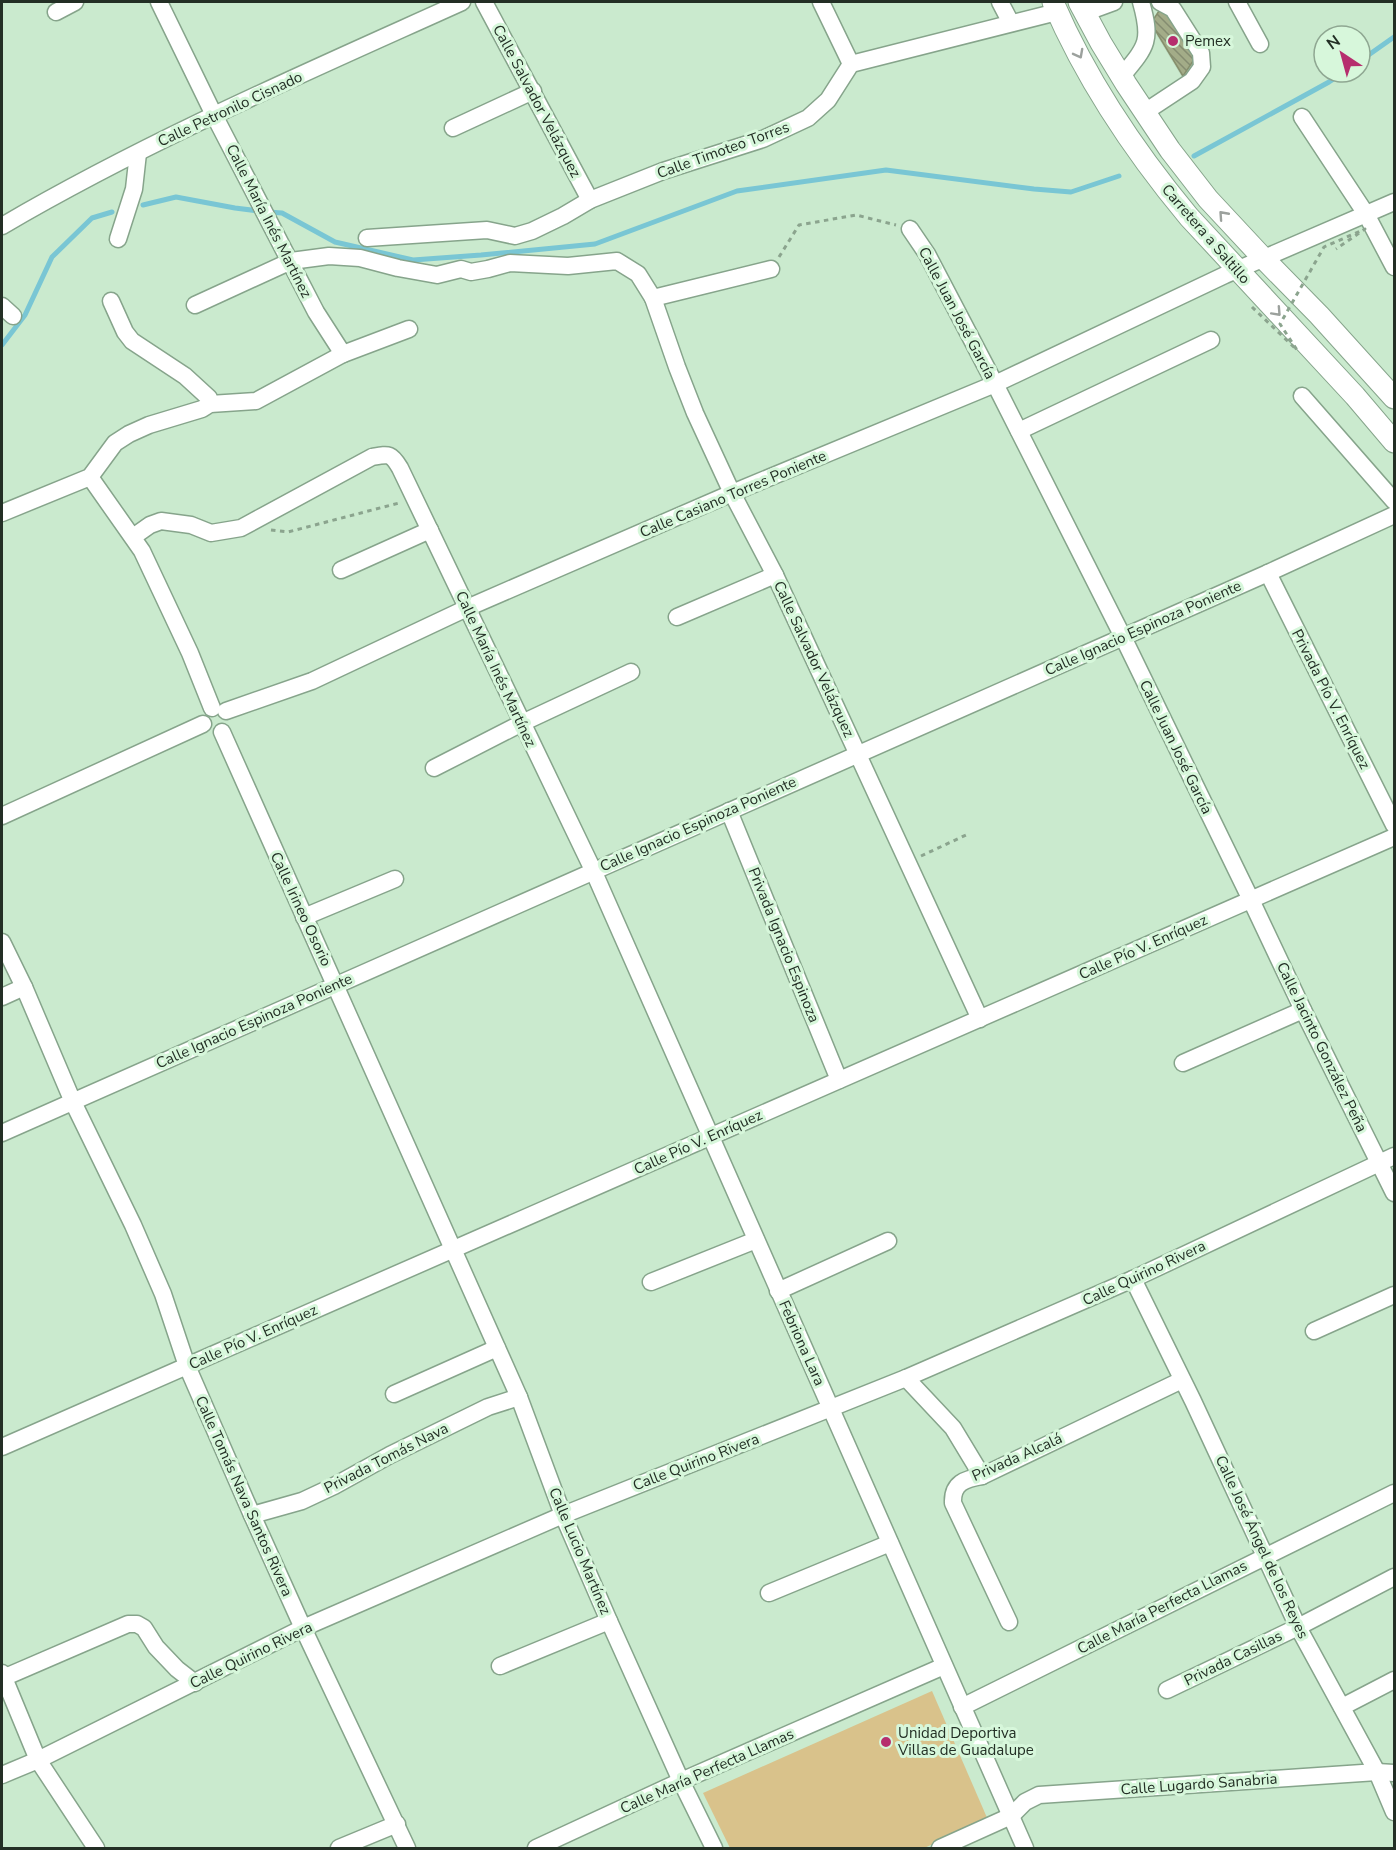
<svg xmlns="http://www.w3.org/2000/svg" width="1396" height="1850" font-family="'Nunito Sans',sans-serif">
	<style>
		.grass { fill: #d9c28b }
		.lines { fill: none; stroke-linecap: round; stroke-linejoin: round }
		.stream { stroke: #79c6d4; stroke-width: 5 }
		.building { fill: url(#building-back-hatch); stroke: #868f6c; stroke-width: 1.5; filter: url(#shadow) }
		.minor-casing { stroke: #86a48b; stroke-width: 19 }
		.major-casing { stroke: #86a48b; stroke-width: 23 }
		.path { stroke: #8ba48e; stroke-width: 3; stroke-dasharray: 4.5 4.5; stroke-linecap: butt }
		.minor { stroke: #fff; stroke-width: 16 }
		.major { stroke: #fff; stroke-width: 21 }
		.path-bridge { stroke: #8ba48e; stroke-width: 3; stroke-dasharray: 4.5 4.5; stroke-linecap: butt }
		.oneway { stroke: #9ca19d }
		.poi-dot { fill: #b62e6e; stroke: #d7f7db; stroke-width: 2 }
		.labels { text-anchor: middle; dominant-baseline: central; stroke-width: 6; stroke-linejoin: round; paint-order: stroke }
		.poi-label { font-size: 15px; fill: #232f25; stroke: #d7f7db; text-anchor: start }
		.street-label { font-size: 15px; fill: #232f25; stroke: #d7f7db }
	</style>
	<defs>
		<pattern id="building-back-hatch" width="6" height="6" patternUnits="userSpaceOnUse" patternTransform="scale(1.5)"><rect width="6" height="6" fill="#a3ac88"/><path d="M-1 5l2 2M0 0l6 6M5-1l2 2" fill="none" stroke="#848c6f"/></pattern>
		<filter id="shadow"><feDropShadow dx="3.5" dy="6" stdDeviation="0" flood-color="#0004"/></filter>
	</defs>
	<rect width="100%" height="100%" fill="#caeace"/>
	<polygon class="grass" points="932,1691 988,1820 924,1848 730,1848 703,1793"/>
	<g class="lines">
		<g class="stream">
			<polyline points="1360,61 1394,37"/>
			<polyline points="1194,156 1329,82 1344,72"/>
			<polyline points="143,205 176,197 235,208 259,211"/>
			<polyline points="268,212 282,213 335,242 413,260 481,255 595,244 737,191 886,170 1034,189 1071,192 1119,176"/>
			<polyline points="2,345 25,315 52,257 92,218 112,212"/>
		</g>
	</g>
	<polygon class="building" points="1163,5 1195,58 1183,76 1151,23"/>
	<g class="lines">
		<defs>
			<g id="minor">
				<polyline points="159,2 214,115 316,312 343,354"/>
				<polyline points="484,2 590,200"/>
				<polyline points="821,2 851,64"/>
				<polyline points="1000,2 1011,23"/>
				<polyline points="1237,2 1260,44"/>
				<polyline points="56,12 75,2"/>
				<polyline points="1084,13 1114,2"/>
				<path d="M1122 76C1147 46 1152 41 1141 2"/>
				<polyline points="1145,112 1192,81 1202,67 1201,53 1173,9 1160,2"/>
				<polyline points="1302,117 1366,214 1394,267"/>
				<polyline points="453,128 533,91"/>
				<path d="M2 226C149 140 307 72 462 2"/>
				<polyline points="910,229 927,254 995,384 1123,637 1251,900 1303,1010 1394,1193"/>
				<polyline points="367,238 487,230 515,236 532,231 563,216 590,200 663,171 763,139 808,118 828,100 851,64 1057,12"/>
				<polyline points="118,239 134,189 138,153"/>
				<polyline points="653,298 677,367 695,413 732,493 775,575 980,1019"/>
				<polyline points="111,301 125,332 132,341 185,376 209,398 210,404"/>
				<polyline points="195,305 291,261 329,256 360,258 398,268 437,275 461,269 471,272 488,269 510,263 568,266 617,261 638,274 653,298 771,269"/>
				<polyline points="2,306 13,316"/>
				<polyline points="1302,396 1394,501"/>
				<polyline points="1019,431 1211,340"/>
				<polyline points="90,477 142,551 190,653 212,708"/>
				<polyline points="2,513 90,477 115,443 129,434 149,425 202,409 210,404 256,401 343,354 409,329"/>
				<path d="M133 537 150 525 161 521 191 525 211 533 241 528 372 457C389 454 391 453 400 468L593 870 1025 1848"/>
				<polyline points="341,570 430,530"/>
				<polyline points="1268,573 1394,825"/>
				<polyline points="677,617 775,575"/>
				<polyline points="226,711 312,681 467,608 732,493 995,384 1225,275 1394,202"/>
				<polyline points="222,732 519,1397 563,1515 609,1621 681,1781 714,1848"/>
				<polyline points="434,768 522,723 631,672"/>
				<polyline points="729,811 839,1080"/>
				<polyline points="2,816 203,724"/>
				<polyline points="304,917 395,879"/>
				<polyline points="2,942 24,987 73,1102 133,1225 163,1294 187,1366 252,1515 303,1628 407,1848"/>
				<polyline points="2,997 24,987"/>
				<polyline points="1183,1063 1303,1010"/>
				<polyline points="2,1133 1268,573 1394,515"/>
				<polyline points="1133,1279 1193,1401 1298,1627 1377,1772 1394,1812"/>
				<polyline points="651,1282 756,1240"/>
				<polyline points="778,1291 888,1241"/>
				<polyline points="1314,1331 1394,1295"/>
				<polyline points="906,1378 953,1428 982,1476"/>
				<polyline points="394,1394 497,1348"/>
				<polyline points="2,1447 1394,837"/>
				<polyline points="252,1515 302,1501 334,1486 390,1455 488,1407 519,1397"/>
				<polyline points="769,1593 890,1543"/>
				<path d="M1009 1622 953 1503C952 1483 965 1479 982 1476L1182 1380"/>
				<polyline points="500,1666 609,1621"/>
				<polyline points="2,1673 38,1760 96,1848"/>
				<polyline points="3,1678 128,1624 137,1624 144,1628 156,1647 177,1669 195,1683"/>
				<polyline points="1167,1690 1298,1627 1394,1577"/>
				<polyline points="962,1707 1394,1493"/>
				<polyline points="1342,1707 1394,1680"/>
				<polyline points="2,1775 38,1760 303,1628 563,1515 906,1378 1133,1279 1394,1156"/>
				<polyline points="339,1848 397,1824"/>
				<polyline points="536,1848 681,1781 944,1666"/>
				<polyline points="940,1848 1011,1816 1025,1802 1039,1795 1377,1772 1394,1773"/>
			</g>
			<g id="major">
				<path d="M1053 2C1086 79 1135 152 1189 217L1355 396 1394 442"/>
				<polyline points="1079,2 1101,43 1126,84 1170,150 1208,199 1263,258 1319,315 1394,398"/>
			</g>
		</defs>
		<use href="#minor" class="minor-casing"/>
		<use href="#major" class="major-casing"/>
		<g class="path">
			<polyline points="779,257 799,225 856,215 896,225"/>
			<polyline points="271,530 288,532 399,503"/>
			<polyline points="921,856 966,835"/>
		</g>
		<use href="#minor" class="minor"/>
		<use href="#major" class="major"/>
		<polyline class="path-bridge" points="1252,307 1297,350 1280,324 1324,247 1365,229 1336,249"/>
	</g>
	<defs><path id="oneway-chevron" d="M-2-3.5L2.5 0L-2 3.5" fill="none" stroke-width="1.6" stroke-linecap="round" stroke-linejoin="round" transform="scale(1.5)"/></defs>
	<g class="oneway">
		<use href="#oneway-chevron" transform="translate(1079 54) rotate(62)"/>
		<use href="#oneway-chevron" transform="translate(1223 215) rotate(-132)"/>
		<use href="#oneway-chevron" transform="translate(1277 312) rotate(47)"/>
	</g>
	<g class="poi-dot">
		<circle cx="1173" cy="41" r="6"/>
		<circle cx="886" cy="1742" r="6"/>
	</g>
	<g class="labels">
		<g class="poi-label">
			<text x="1185" y="41">Pemex</text>
			<text x="898" y="1733">Unidad Deportiva<tspan x="898" dy="17">Villas de Guadalupe</tspan></text>
		</g>
		<g class="street-label">
			<text transform="translate(537 101) rotate(62)">Calle Salvador Velázquez</text>
			<text transform="translate(230 109) rotate(-25)">Calle Petronilo Cisnado</text>
			<text transform="translate(723 150) rotate(-20)">Calle Timoteo Torres</text>
			<text transform="translate(269 221) rotate(63)">Calle María Inés Martínez</text>
			<text transform="translate(1206 234) rotate(49)">Carretera a Saltillo</text>
			<text transform="translate(957 313) rotate(62)">Calle Juan José García</text>
			<text transform="translate(733 494) rotate(-23)">Calle Casiano Torres Poniente</text>
			<text transform="translate(1143 628) rotate(-24)">Calle Ignacio Espinoza Poniente</text>
			<text transform="translate(814 659) rotate(65)">Calle Salvador Velázquez</text>
			<text transform="translate(496 669) rotate(65)">Calle María Inés Martínez</text>
			<text transform="translate(1331 699) rotate(63)">Privada Pío V. Enríquez</text>
			<text transform="translate(1176 747) rotate(64)">Calle Juan José García</text>
			<text transform="translate(698 824) rotate(-24)">Calle Ignacio Espinoza Poniente</text>
			<text transform="translate(301 909) rotate(65)">Calle Irineo Osorio</text>
			<text transform="translate(784 945) rotate(68)">Privada Ignacio Espinoza</text>
			<text transform="translate(1143 947) rotate(-24)">Calle Pío V. Enríquez</text>
			<text transform="translate(254 1021) rotate(-24)">Calle Ignacio Espinoza Poniente</text>
			<text transform="translate(1322 1047) rotate(64)">Calle Jacinto González Peña</text>
			<text transform="translate(698 1142) rotate(-24)">Calle Pío V. Enríquez</text>
			<text transform="translate(1144 1273) rotate(-25)">Calle Quirino Rivera</text>
			<text transform="translate(253 1337) rotate(-24)">Calle Pío V. Enríquez</text>
			<text transform="translate(802 1343) rotate(66)">Febriona Lara</text>
			<text transform="translate(1017 1457) rotate(-24)">Privada Alcalá</text>
			<text transform="translate(386 1458) rotate(-27)">Privada Tomás Nava</text>
			<text transform="translate(696 1462) rotate(-21)">Calle Quirino Rivera</text>
			<text transform="translate(244 1496) rotate(66)">Calle Tomás Nava Santos Rivera</text>
			<text transform="translate(1262 1547) rotate(65)">Calle José Ángel de los Reyes</text>
			<text transform="translate(580 1551) rotate(67)">Calle Lucio Martínez</text>
			<text transform="translate(1162 1607) rotate(-27)">Calle María Perfecta Llamas</text>
			<text transform="translate(251 1655) rotate(-26)">Calle Quirino Rivera</text>
			<text transform="translate(1233 1658) rotate(-26)">Privada Casillas</text>
			<text transform="translate(707 1771) rotate(-24)">Calle María Perfecta Llamas</text>
			<text transform="translate(1199 1784) rotate(-4)">Calle Lugardo Sanabria</text>
		</g>
	</g>
	<rect width="1396" height="1850" fill="none" stroke="#232f25" stroke-width="6"/>
	<g transform="translate(1342 54) rotate(324)"><circle r="28" fill="#d7f7db" stroke="#8fa792" stroke-width="1.5"/>
	<path d="M0-4.5L10 22L0 15L-10 22Z" fill="#b62e6e"/>
	<text y="-9" font-size="16" font-weight="bold" text-anchor="middle" fill="#232f25">N</text>
	</g>
</svg>
